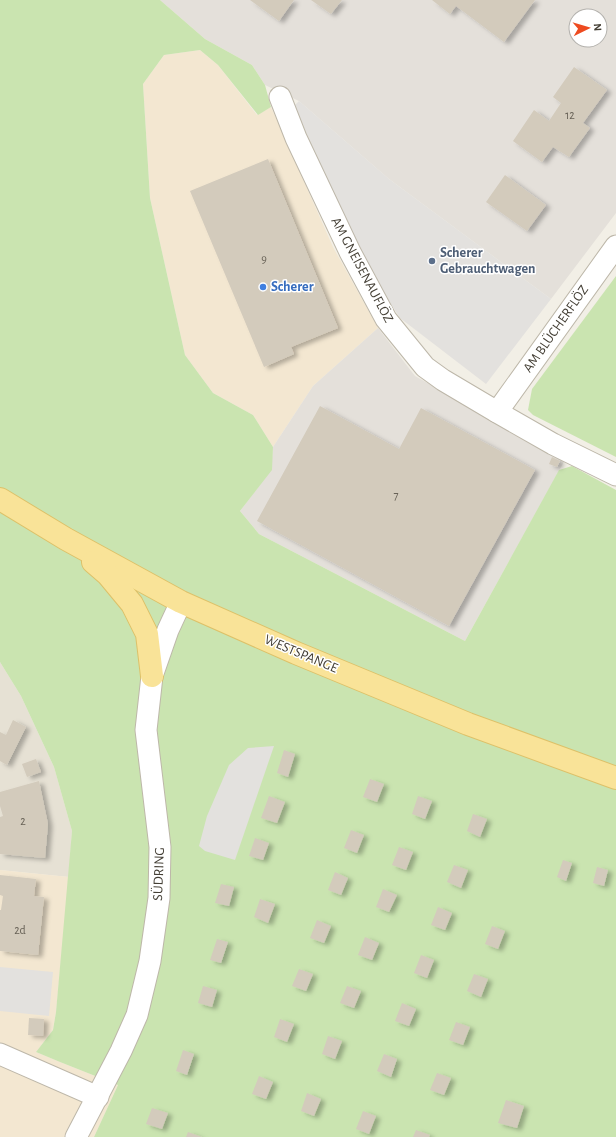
<svg xmlns="http://www.w3.org/2000/svg" width="616" height="1137" font-family="'Alegreya Sans',sans-serif">
	<style>
		.residential { fill: #e6e1d4 }
		.commercial { fill: #f3e7d1 }
		.industrial { fill: #e4e0da; fill-rule: evenodd }
		.green { fill: #cae4b0 }
		.parking { fill: #e3e1de }
		.building { fill: #d3cbbc; filter: url(#shadow) }
		.lines { fill: none; stroke-linecap: round; stroke-linejoin: round }
		.minor-casing { stroke: #bdb7a9; stroke-width: 23 }
		.major-casing { stroke: #ddc169; stroke-width: 24 }
		.minor { stroke: #fff; stroke-width: 21 }
		.major { stroke: #f9e398; stroke-width: 22 }
		.service-dot { fill: #5c6f8a; stroke: #fff; stroke-width: 1.5 }
		.shop-dot { fill: #3f7fe0; stroke: #fff; stroke-width: 1.5 }
		.labels { text-anchor: middle; dominant-baseline: central; stroke-width: 3; stroke-linejoin: round; paint-order: stroke }
		.number-label { font-size: 12px; fill: #686257 }
		.service-label { font-size: 14px; font-weight: bold; fill: #4e5e75; stroke: #fff; text-anchor: start }
		.street-label { font-size: 14px; fill: #443f35; stroke: #fff }
		.shop-label { font-size: 14px; font-weight: bold; fill: #366cbe; stroke: #fff; text-anchor: start }
	</style>
	<defs>
		<filter id="shadow"><feDropShadow dx="4.5" dy="2.5" stdDeviation="2" flood-color="#0004"/></filter>
	</defs>
	<rect width="100%" height="100%" fill="#f2efe6"/>
	<polygon class="residential" points="0,662 21,696 54,767 72,831 69,877 0,870"/>
	<g class="commercial">
		<polygon points="200,50 218,65 257,115 271,107 333,247 378,328 313,386 273,447 253,415 213,393 185,355 150,198 143,84 164,55"/>
		<polygon points="0,870 69,877 56,1012 53,1030 36,1052 60,1062 118,1085 94,1137 0,1137"/>
	</g>
	<g class="industrial">
		<path d="M160 0H616V213L551 299 389 179 299 101 265 85 252 65 205 39ZM576 16H600V40H576Z"/>
		<polygon points="378,328 415,376 565,460 465,641 259,534 240,511 271,470 273,447 313,386"/>
	</g>
	<g class="green">
		<polygon points="0,0 160,0 205,39 252,65 265,85 271,107 258,115 218,65 200,50 164,55 143,84 150,198 185,355 213,393 253,415 273,447 272,470 240,511 259,534 465,641 559,470 572,466 616,490 616,1137 94,1137 118,1085 60,1062 36,1052 53,1030 56,1012 72,831 54,767 21,696 0,662"/>
		<polygon points="616,276 616,457 533,415 528,410 532,389"/>
	</g>
	<g class="parking">
		<polygon points="299,101 389,179 551,299 486,384 400,318 379,286 351,235 293,107"/>
		<polygon points="274,746 235,860 205,851 199,846 207,816 229,765 248,748"/>
		<polygon points="0,967 53,972 49,1016 0,1011"/>
	</g>
	<g class="building">
		<polygon points="250,0 294,0 279,21"/>
		<polygon points="311,0 342,0 331,14"/>
		<polygon points="432,0 535,0 504,42 456,6 450,14"/>
		<polygon points="574,67 607,90 583,123 590,128 569,157 553,147 542,162 513,141 534,110 549,121 561,103 553,97"/>
		<polygon points="268,159 338,328 291,347 294,354 264,367 190,191"/>
		<polygon points="505,175 546,205 527,231 486,202"/>
		<polygon points="320,406 399,449 421,408 535,470 449,626 257,521"/>
		<polygon points="552,457 560,461 557,467 549,464"/>
		<polygon points="13,720 26,727 7,765 0,761 0,732 6,735"/>
		<polygon points="284,750 295,754 288,777 277,773"/>
		<polygon points="36,759 41,772 27,777 22,764"/>
		<polygon points="370,779 384,784 377,802 363,797"/>
		<polygon points="39,781 48,824 45,858 0,854 0,817 3,816 0,806 0,792"/>
		<polygon points="269,796 285,802 277,823 261,818"/>
		<polygon points="418,796 432,801 425,819 412,814"/>
		<polygon points="473,814 487,819 480,837 467,831"/>
		<polygon points="351,830 364,835 357,853 344,848"/>
		<polygon points="255,838 269,843 263,860 249,856"/>
		<polygon points="399,847 413,852 406,870 392,865"/>
		<polygon points="563,860 572,863 566,881 557,877"/>
		<polygon points="454,865 468,870 461,888 447,882"/>
		<polygon points="597,867 608,870 604,886 593,883"/>
		<polygon points="335,872 348,878 341,895 328,890"/>
		<polygon points="0,875 36,879 34,896 44,897 38,955 0,951 0,910 1,910 3,896 0,895"/>
		<polygon points="221,884 234,887 229,906 215,903"/>
		<polygon points="383,889 397,895 389,912 376,907"/>
		<polygon points="260,899 275,904 268,923 254,917"/>
		<polygon points="438,907 452,913 445,930 431,925"/>
		<polygon points="317,920 331,926 324,943 310,938"/>
		<polygon points="492,926 505,931 498,949 485,944"/>
		<polygon points="365,937 379,943 372,960 358,955"/>
		<polygon points="217,939 228,942 221,963 210,960"/>
		<polygon points="421,955 434,960 427,978 414,973"/>
		<polygon points="299,969 313,974 306,991 292,986"/>
		<polygon points="474,974 488,979 481,997 467,991"/>
		<polygon points="203,986 217,990 212,1007 198,1003"/>
		<polygon points="347,986 361,991 354,1008 340,1003"/>
		<polygon points="402,1003 416,1009 409,1026 395,1021"/>
		<polygon points="29,1018 44,1019 43,1036 28,1035"/>
		<polygon points="280,1019 294,1024 287,1042 274,1037"/>
		<polygon points="456,1022 470,1027 463,1045 449,1040"/>
		<polygon points="328,1036 342,1041 335,1059 322,1054"/>
		<polygon points="183,1050 194,1054 187,1075 176,1071"/>
		<polygon points="384,1054 397,1059 391,1077 377,1071"/>
		<polygon points="437,1073 451,1078 444,1095 430,1090"/>
		<polygon points="259,1076 273,1082 266,1099 252,1094"/>
		<polygon points="307,1093 321,1099 314,1116 301,1111"/>
		<polygon points="506,1100 524,1106 517,1128 498,1123"/>
		<polygon points="152,1108 168,1113 162,1129 146,1124"/>
		<polygon points="363,1111 376,1116 369,1134 356,1129"/>
		<polygon points="416,1130 430,1135 429,1137 413,1137"/>
		<polygon points="188,1132 202,1137 186,1137"/>
	</g>
	<g class="lines">
		<defs>
			<g id="minor">
				<polyline points="280,97 296,138 350,252 386,319 425,367 443,380 497,412 553,444 616,475"/>
				<polyline points="497,412 616,246"/>
				<polyline points="0,1054 98,1097"/>
				<polyline points="76,1137 121,1051 137,1015 150,961 159,898 160,847 146,730 152,676 168,630 181,602"/>
			</g>
			<g id="major">
				<polyline points="0,499 66,539 181,602 296,653 468,724 616,778"/>
				<polyline points="93,562 108,575 132,604 147,634 152,676"/>
			</g>
		</defs>
		<use href="#minor" class="minor-casing"/>
		<use href="#major" class="major-casing"/>
		<use href="#minor" class="minor"/>
		<use href="#major" class="major"/>
	</g>
	<circle class="service-dot" cx="432" cy="261" r="4"/>
	<circle class="shop-dot" cx="263" cy="287" r="4"/>
	<g class="labels">
		<g class="number-label">
			<text x="570" y="115">12</text>
			<text x="264" y="259">9</text>
			<text x="396" y="495">7</text>
			<text x="23" y="821">2</text>
			<text x="20" y="930">2d</text>
		</g>
		<g class="service-label">
			<text x="440" y="253">Scherer<tspan x="440" dy="16">Gebrauchtwagen</tspan></text>
		</g>
		<g class="street-label">
			<text transform="translate(362 270) rotate(62)">AM GNEISENAUFLÖZ</text>
			<text transform="translate(556 329) rotate(-55)">AM BLÜCHERFLÖZ</text>
			<text transform="translate(301 654) rotate(23)">WESTSPANGE</text>
			<text transform="translate(159 874) rotate(-88)">SÜDRING</text>
		</g>
		<g class="shop-label">
			<text x="271" y="287">Scherer</text>
		</g>
	</g>
	<g transform="translate(588 28) rotate(85)"><circle r="19" fill="#ffffff" stroke="#b4b2ae"/>
	<path d="M0-3L7 15L0 10L-7 15Z" fill="#ee4b20"/>
	<text y="-6" font-size="11" font-weight="bold" text-anchor="middle" fill="#443f35">N</text>
	</g>
</svg>
